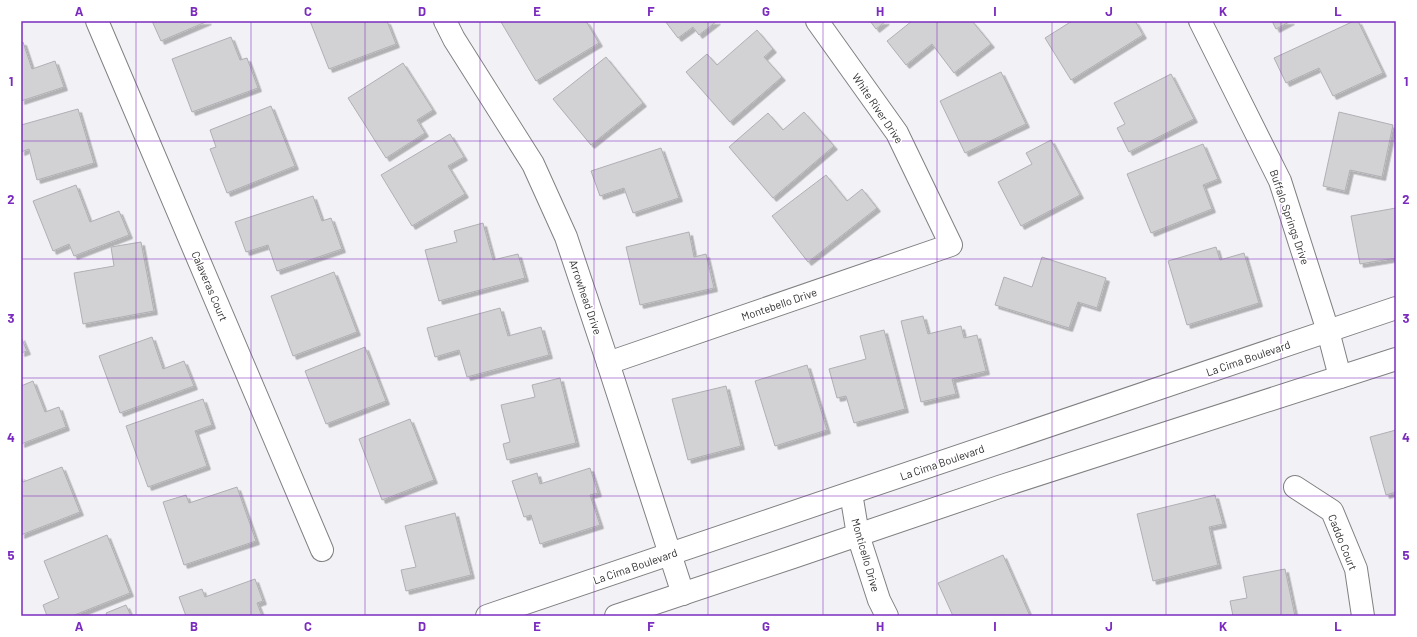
<svg xmlns="http://www.w3.org/2000/svg" width="1417" height="637" font-family="Barlow,sans-serif">
	<style>
		.building { fill: #d2d2d5; stroke: #b0b0b4; filter: url(#shadow) }
		.lines { fill: none; stroke-linecap: round; stroke-linejoin: round }
		.minor-casing { stroke: #808083; stroke-width: 24 }
		.tertiary-casing { stroke: #808083; stroke-width: 24 }
		.minor { stroke: #fff; stroke-width: 22 }
		.tertiary { stroke: #fff; stroke-width: 22 }
		.grid { fill: none; stroke: #7b2cbf; stroke-width: 1; stroke-opacity: 0.55 }
		.labels { text-anchor: middle; dominant-baseline: central; stroke-width: 3; stroke-linejoin: round; paint-order: stroke }
		.street-label { font-size: 11px; fill: #313132; stroke: #fff }
		.neatline { fill: none; stroke: #7b2cbf; stroke-width: 1.5 }
		.grid-label { font-size: 13px; text-anchor: middle; font-weight: bold; fill: #7b2cbf }
	</style>
	<defs>
		<filter id="shadow"><feDropShadow dx="3.5" dy="3.5" stdDeviation="0" flood-color="#0004"/></filter>
	</defs>
	<rect width="100%" height="100%" fill="#f2f2f6"/>
	<g class="building">
		<polygon points="152,21 208,21 161,41"/>
		<polygon points="310,21 387,21 396,44 329,69"/>
		<polygon points="502,21 586,21 599,43 536,81 501,22"/>
		<polygon points="665,21 717,21 699,35 693,27 678,38"/>
		<polygon points="870,21 886,21 876,29"/>
		<polygon points="912,21 972,21 991,44 954,73 932,44 906,65 887,41"/>
		<polygon points="1072,21 1135,21 1143,35 1071,80 1045,38"/>
		<polygon points="1272,21 1291,21 1276,29"/>
		<polygon points="1354,21 1358,21 1383,73 1333,96 1319,68 1286,83 1274,58"/>
		<polygon points="757,30 773,49 764,57 782,77 730,122 686,72 707,54 717,65"/>
		<polygon points="231,37 240,60 247,58 258,88 192,112 172,59"/>
		<polygon points="21,42 23,42 32,69 55,61 64,87 21,101"/>
		<polygon points="606,57 643,103 591,145 553,99"/>
		<polygon points="403,63 433,110 417,120 425,133 386,158 348,98"/>
		<polygon points="1001,72 1026,124 965,153 940,101"/>
		<polygon points="1171,74 1194,119 1129,152 1117,128 1125,124 1114,103"/>
		<polygon points="271,106 295,166 227,193 210,149 216,147 210,130"/>
		<polygon points="78,109 94,163 37,180 29,149 21,152 21,125"/>
		<polygon points="804,112 834,146 773,198 729,147 768,113 783,130"/>
		<polygon points="1339,112 1393,125 1382,177 1350,170 1345,191 1323,186"/>
		<polygon points="450,134 464,157 448,166 465,194 412,226 381,175"/>
		<polygon points="1051,140 1080,195 1021,226 998,182 1032,164 1026,153"/>
		<polygon points="1203,144 1218,179 1203,185 1212,209 1151,233 1127,174"/>
		<polygon points="661,148 679,198 633,213 624,188 600,196 591,171"/>
		<polygon points="826,175 847,201 862,189 877,208 808,262 772,216"/>
		<polygon points="76,185 90,222 119,211 129,235 74,256 69,244 53,251 33,201"/>
		<polygon points="313,196 322,221 331,218 342,249 277,271 268,245 246,252 235,222"/>
		<polygon points="1396,208 1396,258 1360,264 1351,216"/>
		<polygon points="483,223 493,260 518,254 525,278 439,301 425,250 457,242 454,231"/>
		<polygon points="689,232 694,257 706,254 714,288 640,305 626,247"/>
		<polygon points="141,242 154,311 83,324 74,273 114,266 111,247"/>
		<polygon points="1216,247 1220,260 1244,253 1259,303 1187,325 1168,261"/>
		<polygon points="1042,257 1106,278 1097,308 1078,302 1069,328 995,305 1004,277 1032,287"/>
		<polygon points="334,272 357,332 293,356 271,296"/>
		<polygon points="500,308 508,336 541,327 549,355 467,377 459,350 435,357 427,328"/>
		<polygon points="923,316 928,334 961,326 964,338 977,335 986,371 952,379 956,394 921,402 901,321"/>
		<polygon points="884,330 905,409 854,423 846,396 837,398 829,369 866,359 860,336"/>
		<polygon points="21,337 27,351 21,353"/>
		<polygon points="152,337 163,369 184,361 194,386 120,413 99,356"/>
		<polygon points="365,347 386,401 326,424 305,371"/>
		<polygon points="807,365 827,430 775,446 755,381"/>
		<polygon points="560,378 576,443 507,460 503,444 510,442 501,405 535,397 532,385"/>
		<polygon points="33,381 45,412 59,407 66,427 21,444 21,386"/>
		<polygon points="726,386 741,446 688,460 672,399"/>
		<polygon points="203,399 212,425 195,431 207,466 148,487 126,426"/>
		<polygon points="410,419 434,480 382,500 359,439"/>
		<polygon points="1396,430 1396,492 1386,495 1370,437"/>
		<polygon points="62,467 80,512 21,535 21,476 23,482"/>
		<polygon points="590,468 598,493 590,495 600,525 540,544 531,515 524,517 512,481 537,473 540,484"/>
		<polygon points="237,487 256,541 184,565 163,502 186,495 189,503"/>
		<polygon points="1215,495 1223,524 1209,527 1218,565 1153,581 1137,514"/>
		<polygon points="455,513 471,575 406,591 401,570 416,567 405,526"/>
		<polygon points="107,535 130,593 72,616 47,616 43,605 59,598 44,561"/>
		<polygon points="1003,555 1030,616 1003,616 1002,615 998,616 953,616 938,583"/>
		<polygon points="1285,569 1295,616 1233,616 1230,601 1247,598 1243,577"/>
		<polygon points="255,579 263,601 257,603 262,616 186,616 179,597 202,589 205,597"/>
		<polygon points="126,605 131,616 107,616 106,613"/>
	</g>
	<g class="lines">
		<defs>
			<g id="minor">
				<polyline points="97,21 322,550"/>
				<polyline points="445,21 454,39 533,164 566,237 608,363 683,594"/>
				<polyline points="1200,21 1280,181 1328,331 1340,377"/>
				<polyline points="608,363 951,245 897,133 817,21"/>
				<polyline points="1295,487 1332,511 1356,569 1363,616"/>
				<polyline points="851,493 858,535 879,600 887,616"/>
			</g>
			<g id="tertiary">
				<polyline points="487,616 1396,308"/>
				<polyline points="616,616 793,557 999,487 1396,359"/>
			</g>
		</defs>
		<use href="#minor" class="minor-casing"/>
		<use href="#tertiary" class="tertiary-casing"/>
		<use href="#minor" class="minor"/>
		<use href="#tertiary" class="tertiary"/>
	</g>
	<path class="grid" d="M136 21V616M251 21V616M365 21V616M480 21V616M594 21V616M708 21V616M823 21V616M937 21V616M1052 21V616M1166 21V616M1281 21V616M21 141H1396M21 259H1396M21 378H1396M21 496H1396"/>
	<g class="labels">
		<g class="street-label">
			<text transform="translate(878 108) rotate(56)">White River Drive</text>
			<text transform="translate(1290 217) rotate(71)">Buffalo Springs Drive</text>
			<text transform="translate(210 286) rotate(67)">Calaveras Court</text>
			<text transform="translate(586 297) rotate(71)">Arrowhead Drive</text>
			<text transform="translate(779 304) rotate(-19)">Montebello Drive</text>
			<text transform="translate(1248 358) rotate(-19)">La Cima Boulevard</text>
			<text transform="translate(942 462) rotate(-19)">La Cima Boulevard</text>
			<text transform="translate(1343 542) rotate(68)">Caddo Court</text>
			<text transform="translate(866 555) rotate(74)">Monticello Drive</text>
			<text transform="translate(635 566) rotate(-19)">La Cima Boulevard</text>
		</g>
	</g>
	<rect width="1417" height="637" fill="none" stroke="#ffffff" stroke-width="44"/>
	<rect x="22" y="22" width="1373" height="593" class="neatline"/>
	<g class="grid-label">
		<text x="79" y="16">A</text>
		<text x="194" y="16">B</text>
		<text x="308" y="16">C</text>
		<text x="422" y="16">D</text>
		<text x="537" y="16">E</text>
		<text x="651" y="16">F</text>
		<text x="766" y="16">G</text>
		<text x="880" y="16">H</text>
		<text x="995" y="16">I</text>
		<text x="1109" y="16">J</text>
		<text x="1223" y="16">K</text>
		<text x="1338" y="16">L</text>
		<text x="11" y="86">1</text>
		<text x="1406" y="86">1</text>
		<text x="11" y="204">2</text>
		<text x="1406" y="204">2</text>
		<text x="11" y="323">3</text>
		<text x="1406" y="323">3</text>
		<text x="11" y="442">4</text>
		<text x="1406" y="442">4</text>
		<text x="11" y="560">5</text>
		<text x="1406" y="560">5</text>
		<text x="79" y="631">A</text>
		<text x="194" y="631">B</text>
		<text x="308" y="631">C</text>
		<text x="422" y="631">D</text>
		<text x="537" y="631">E</text>
		<text x="651" y="631">F</text>
		<text x="766" y="631">G</text>
		<text x="880" y="631">H</text>
		<text x="995" y="631">I</text>
		<text x="1109" y="631">J</text>
		<text x="1223" y="631">K</text>
		<text x="1338" y="631">L</text>
	</g>
</svg>
